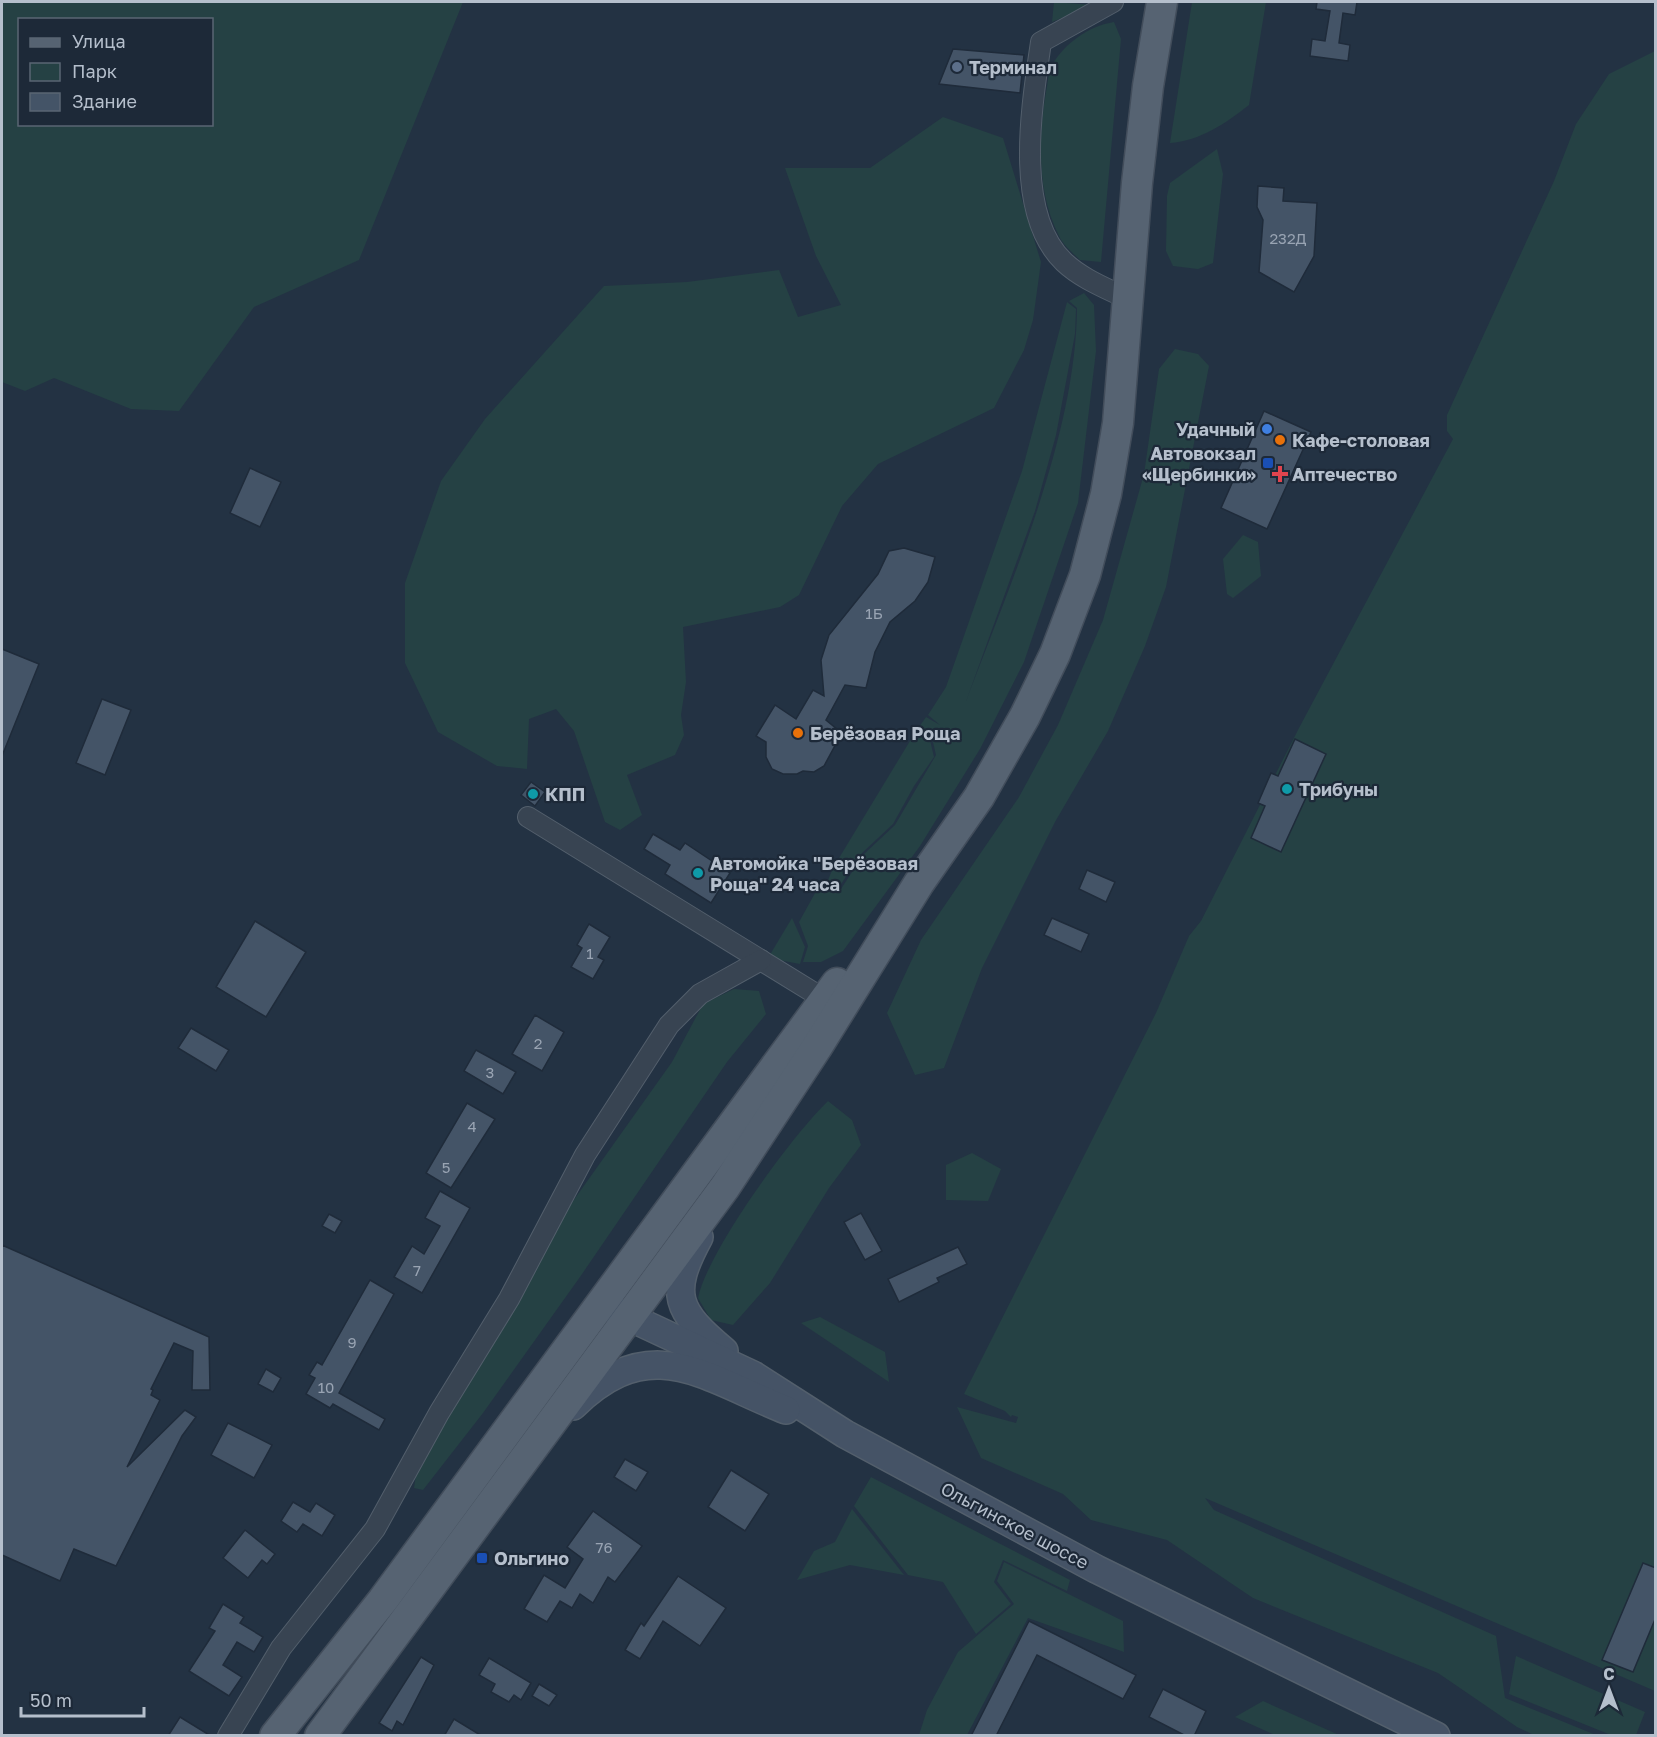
<svg xmlns="http://www.w3.org/2000/svg" width="1657" height="1737" font-family="'Golos Text',sans-serif">
	<style>
		.green { fill: #254144; fill-rule: evenodd }
		.building { fill: #445467; stroke: #1f2b3a; stroke-width: 1.5 }
		.lines { fill: none; stroke-linecap: round; stroke-linejoin: round }
		.street-casing { stroke: #535f6c; stroke-width: 22 }
		.secondary-casing { stroke: #535f6c; stroke-width: 30 }
		.primary-casing { stroke: #424d5b; stroke-width: 33 }
		.street { stroke: #384452; stroke-width: 20 }
		.secondary { stroke: #455366; stroke-width: 27 }
		.primary { stroke: #566372; stroke-width: 30 }
		.service-dot { fill: #5c6f8a; stroke: #1d2938; stroke-width: 2 }
		.shop-dot { fill: #3f7fe0; stroke: #1d2938; stroke-width: 2 }
		.food-dot { fill: #e8710a; stroke: #1d2938; stroke-width: 2 }
		.transit-dot { fill: #1a4fb4; stroke: #1d2938; stroke-width: 2 }
		.health-dot { fill: #e0444e; stroke: #1d2938; stroke-width: 2 }
		.culture-dot { fill: #0f9aa8; stroke: #1d2938; stroke-width: 2 }
		.labels { text-anchor: middle; dominant-baseline: central; stroke-width: 4.5; stroke-linejoin: round; paint-order: stroke }
		.number-label { font-size: 15px; fill: #99a4b3 }
		.poi-label { font-size: 18px; font-weight: bold; fill: #b5bfcc; stroke: #1d2938; text-anchor: start }
		.street-label { font-size: 18px; fill: #b5bfcc; stroke: #1d2938 }
	</style>
	<rect width="100%" height="100%" fill="#233243"/>
	<g class="green">
		<path d="M2 2H463L359 260 254 307 179 411 131 409 54 378 25 391 2 382ZM20 20H212V124H20Z"/>
		<polygon points="1054,2 1094,5 1052,22"/>
		<path d="M1192 2H1266L1249 105C1226 123 1200 141 1170 143Z"/>
		<path d="M1114 22 1121 39 1101 262 1080 260C1073 253 1063 245 1059 236 1037 193 1038 139 1046 92 1048 84 1048 72 1052 65 1065 43 1089 26 1114 22Z"/>
		<polygon points="1655,51 1655,1691 1205,1498 1214,1510 1496,1636 1505,1698 1596,1735 1534,1735 1517,1727 1438,1673 1253,1598 1167,1540 1091,1520 1063,1494 981,1458 957,1407 1016,1423 1018,1417 1012,1415 1011,1417 1005,1411 964,1394 1156,1013 1189,936 1201,921 1299,728 1453,439 1447,431 1447,415 1554,181 1576,124 1609,74"/>
		<polygon points="943,117 1003,138 1041,262 1033,320 1024,350 994,408 878,464 842,506 799,595 780,607 683,627 686,682 681,715 684,735 675,755 627,775 642,815 620,830 605,822 574,731 556,709 529,719 527,769 497,766 438,732 405,663 405,583 441,481 485,419 604,286 687,282 779,270 798,317 841,305 816,256 785,168 870,168"/>
		<polygon points="1217,149 1223,174 1213,263 1198,269 1173,266 1166,251 1167,196 1170,183"/>
		<path d="M1084 293 1094 305 1096 351 1078 503 1024 662 980 749 920 846 843 951 821 962H803L808 946 799 922 819 886 841 889 863 855 895 825 936 755 932 738 917 730 926 717 940 725 928 715 946 687 1022 471 1067 302 1076 309 1075 334 1056 435 1035 511 965 704C1010 584 1076 436 1077 308L1069 301Z"/>
		<polygon points="1175,349 1198,354 1209,366 1166,587 1145,646 1108,731 1055,822 982,968 944,1068 915,1075 887,1013 921,940 1019,797 1058,725 1103,620 1144,474 1159,369"/>
		<polygon points="1243,535 1258,542 1261,576 1233,598 1227,594 1223,559"/>
		<polygon points="916,731 930,740 934,757 914,786 893,824 862,853 839,887 826,885 833,868"/>
		<polygon points="792,918 805,947 800,964 768,958"/>
		<polygon points="734,989 759,991 766,1014 727,1062 580,1277 483,1413 423,1490 414,1488 416,1475 436,1427 561,1218 672,1062 703,1004"/>
		<path d="M828 1101 852 1120 861 1145 829 1188 770 1283 733 1325 711 1320 698 1298C708 1250 791 1137 828 1101Z"/>
		<polygon points="972,1153 1001,1169 988,1201 946,1200 946,1165"/>
		<polygon points="820,1317 885,1352 889,1382 801,1323"/>
		<polygon points="871,1477 1070,1580 1067,1591 1003,1560 994,1582 1011,1604 976,1634 943,1582 908,1575 854,1506"/>
		<polygon points="852,1509 904,1575 850,1565 797,1580 814,1551 835,1542"/>
		<polygon points="1004,1562 1123,1621 1124,1652 1028,1618 967,1735 919,1735 927,1710 958,1652 1014,1604 997,1581"/>
		<polygon points="1516,1656 1645,1712 1636,1735 1611,1735 1509,1694"/>
		<polygon points="1263,1701 1339,1735 1275,1735 1235,1717"/>
	</g>
	<g class="building">
		<polygon points="1317,2 1357,2 1355,15 1343,13 1339,43 1350,45 1348,61 1310,56 1312,39 1325,41 1330,11 1316,9"/>
		<polygon points="953,49 1024,55 1020,93 939,84"/>
		<polygon points="1258,186 1284,188 1283,201 1317,203 1314,256 1294,292 1259,272 1263,220 1257,207"/>
		<polygon points="1264,411 1311,432 1267,529 1221,508"/>
		<polygon points="250,468 281,482 260,527 230,513"/>
		<polygon points="904,548 935,557 928,582 915,601 890,622 875,652 866,688 845,685 826,720 838,730 838,740 824,766 814,772 803,771 797,774 783,774 772,769 766,757 766,742 756,736 775,705 796,719 813,690 824,696 821,660 829,635 878,574 889,551"/>
		<polygon points="2,649 39,664 2,756"/>
		<polygon points="102,699 131,710 105,775 76,763"/>
		<polygon points="1295,739 1326,754 1281,852 1251,838 1265,806 1258,803 1271,773 1278,776"/>
		<polygon points="531,782 545,792 535,806 521,795"/>
		<polygon points="653,834 680,850 685,843 730,873 711,903 665,874 670,865 644,849"/>
		<polygon points="1087,870 1115,882 1106,902 1079,889"/>
		<polygon points="1052,918 1089,934 1081,952 1044,935"/>
		<polygon points="255,921 306,952 266,1017 216,987"/>
		<polygon points="589,924 610,937 598,957 604,960 593,979 571,967 582,948 577,945"/>
		<polygon points="535,1015 564,1032 542,1071 512,1054"/>
		<polygon points="191,1028 229,1050 216,1071 178,1048"/>
		<polygon points="476,1050 516,1072 503,1094 464,1071"/>
		<polygon points="467,1103 495,1119 451,1188 426,1173"/>
		<polygon points="440,1191 470,1208 422,1293 394,1277 412,1246 424,1254 440,1226 425,1218"/>
		<polygon points="861,1213 882,1251 865,1260 844,1222"/>
		<polygon points="329,1214 342,1221 335,1233 322,1226"/>
		<polygon points="2,1245 209,1337 210,1390 192,1390 193,1351 174,1343 151,1389 153,1390 151,1395 160,1400 127,1467 185,1410 196,1417 182,1436 116,1566 74,1549 60,1581 2,1555"/>
		<polygon points="958,1247 967,1264 937,1278 939,1282 899,1302 888,1279"/>
		<polygon points="370,1280 394,1294 339,1393 385,1419 379,1430 333,1404 330,1408 306,1394 315,1378 309,1375 317,1362 322,1365"/>
		<polygon points="266,1369 281,1378 273,1392 258,1384"/>
		<polygon points="228,1423 272,1445 254,1478 211,1455"/>
		<polygon points="625,1459 648,1472 636,1491 614,1477"/>
		<polygon points="731,1470 769,1494 745,1531 708,1507"/>
		<polygon points="293,1502 310,1512 316,1503 335,1515 322,1536 303,1524 297,1532 281,1521"/>
		<polygon points="593,1511 642,1546 615,1582 608,1577 593,1603 580,1594 572,1608 560,1601 547,1622 524,1609 544,1575 565,1588 583,1559 567,1547"/>
		<polygon points="245,1530 275,1554 267,1564 262,1560 248,1578 223,1558"/>
		<polygon points="1643,1563 1656,1568 1656,1617 1633,1672 1602,1660"/>
		<polygon points="678,1576 726,1608 700,1646 663,1621 640,1659 625,1650 641,1623 644,1626"/>
		<polygon points="223,1604 244,1617 240,1623 263,1637 254,1652 237,1642 223,1665 242,1677 229,1696 189,1671 215,1631 209,1628"/>
		<polygon points="1029,1621 1136,1675 1123,1699 1037,1655 996,1736 971,1736"/>
		<polygon points="421,1657 434,1665 403,1725 397,1721 392,1731 379,1723"/>
		<polygon points="489,1658 531,1683 521,1700 514,1695 509,1702 491,1692 495,1684 479,1675"/>
		<polygon points="539,1684 557,1695 549,1706 532,1696"/>
		<polygon points="1163,1689 1206,1711 1194,1736 1186,1736 1149,1717"/>
		<polygon points="180,1717 211,1736 168,1736"/>
		<polygon points="454,1719 482,1736 444,1736"/>
	</g>
	<g class="lines">
		<defs>
			<g id="street">
				<path d="M1113 2 1041 42C1032 105 1013 213 1064 262 1082 279 1106 288 1128 299"/>
				<polyline points="528,817 824,999"/>
				<polyline points="228,1736 281,1648 375,1529 439,1413 509,1299 585,1155 669,1025 700,994 761,960"/>
			</g>
			<g id="secondary">
				<path d="M699 1237C668 1294 676 1311 724 1351"/>
				<polyline points="612,1309 753,1375 845,1434 1096,1569 1436,1736"/>
				<path d="M573 1406C651 1330 703 1377 786 1410"/>
			</g>
			<g id="primary">
				<polyline points="275,1736 383,1600 837,983"/>
				<polyline points="320,1736 725,1187 817,1047 919,883 979,797 1025,716 1055,654 1085,575 1106,494 1118,423 1137,183 1148,86 1162,2"/>
			</g>
		</defs>
		<use href="#street" class="street-casing"/>
		<use href="#secondary" class="secondary-casing"/>
		<use href="#primary" class="primary-casing"/>
		<use href="#street" class="street"/>
		<use href="#secondary" class="secondary"/>
		<use href="#primary" class="primary"/>
	</g>
	<circle class="service-dot" cx="957" cy="67" r="6"/>
	<circle class="shop-dot" cx="1267" cy="429" r="6"/>
	<g class="food-dot">
		<circle cx="1280" cy="440" r="6"/>
		<circle cx="798" cy="733" r="6"/>
	</g>
	<g class="transit-dot">
		<rect x="1262" y="457" width="12" height="12" rx="3"/>
		<rect x="476" y="1552" width="12" height="12" rx="3"/>
	</g>
	<path class="health-dot" d="M1277 465h6v6h6v6h-6v6h-6v-6h-6v-6h6z"/>
	<g class="culture-dot">
		<circle cx="1287" cy="789" r="6"/>
		<circle cx="533" cy="794" r="6"/>
		<circle cx="698" cy="873" r="6"/>
	</g>
	<g class="labels">
		<g class="number-label">
			<text x="1288" y="238">232Д</text>
			<text x="874" y="613">1Б</text>
			<text x="590" y="953">1</text>
			<text x="538" y="1043">2</text>
			<text x="490" y="1072">3</text>
			<text x="472" y="1126">4</text>
			<text x="446" y="1167">5</text>
			<text x="417" y="1270">7</text>
			<text x="352" y="1342">9</text>
			<text x="326" y="1387">10</text>
			<text x="604" y="1547">76</text>
		</g>
		<g class="poi-label">
			<text x="969" y="67">Терминал</text>
			<text x="1255" y="429" text-anchor="end">Удачный</text>
			<text x="1292" y="440">Кафе-столовая</text>
			<text x="1256" y="453" text-anchor="end">Автовокзал<tspan x="1256" dy="21">«Щербинки»</tspan></text>
			<text x="1292" y="474">Аптечество</text>
			<text x="810" y="733">Берёзовая Роща</text>
			<text x="1299" y="789">Трибуны</text>
			<text x="545" y="794">КПП</text>
			<text x="710" y="863">Автомойка "Берёзовая<tspan x="710" dy="21">Роща" 24 часа</tspan></text>
			<text x="494" y="1558">Ольгино</text>
		</g>
		<g class="street-label">
			<text transform="translate(1015 1525) rotate(28)">Ольгинское шоссе</text>
		</g>
	</g>
	<rect width="1657" height="1737" fill="none" stroke="#b5bfcc" stroke-width="6"/>
	<rect x="18" y="18" width="195" height="108" fill="#1d2938" stroke="#5a6573" stroke-width="1.5"/>
	<rect x="30" y="38" width="30" height="9" fill="#566372" stroke="#5a6573" stroke-width="1.5"/>
	<text x="72" y="48" font-size="18" fill="#b5bfcc">Улица</text>
	<rect x="30" y="63" width="30" height="18" fill="#254144" stroke="#5a6573" stroke-width="1.5"/>
	<text x="72" y="78" font-size="18" fill="#b5bfcc">Парк</text>
	<rect x="30" y="93" width="30" height="18" fill="#445467" stroke="#5a6573" stroke-width="1.5"/>
	<text x="72" y="108" font-size="18" fill="#b5bfcc">Здание</text>
	<g transform="translate(1609 1689)" stroke="#1d2938" stroke-width="4.5" paint-order="stroke">
	<path d="M0-4.5L10 22L0 15L-10 22Z" fill="#b5bfcc"/>
	<text y="-9" font-size="16" font-weight="bold" text-anchor="middle" fill="#b5bfcc">С</text>
	</g>
	<path d="M21 1707v9h123v-9" fill="none" stroke="#b5bfcc" stroke-width="3"/>
	<text x="30" y="1707" font-size="18" fill="#b5bfcc" stroke="#1d2938" stroke-width="4.5" paint-order="stroke">50 m</text>
</svg>
